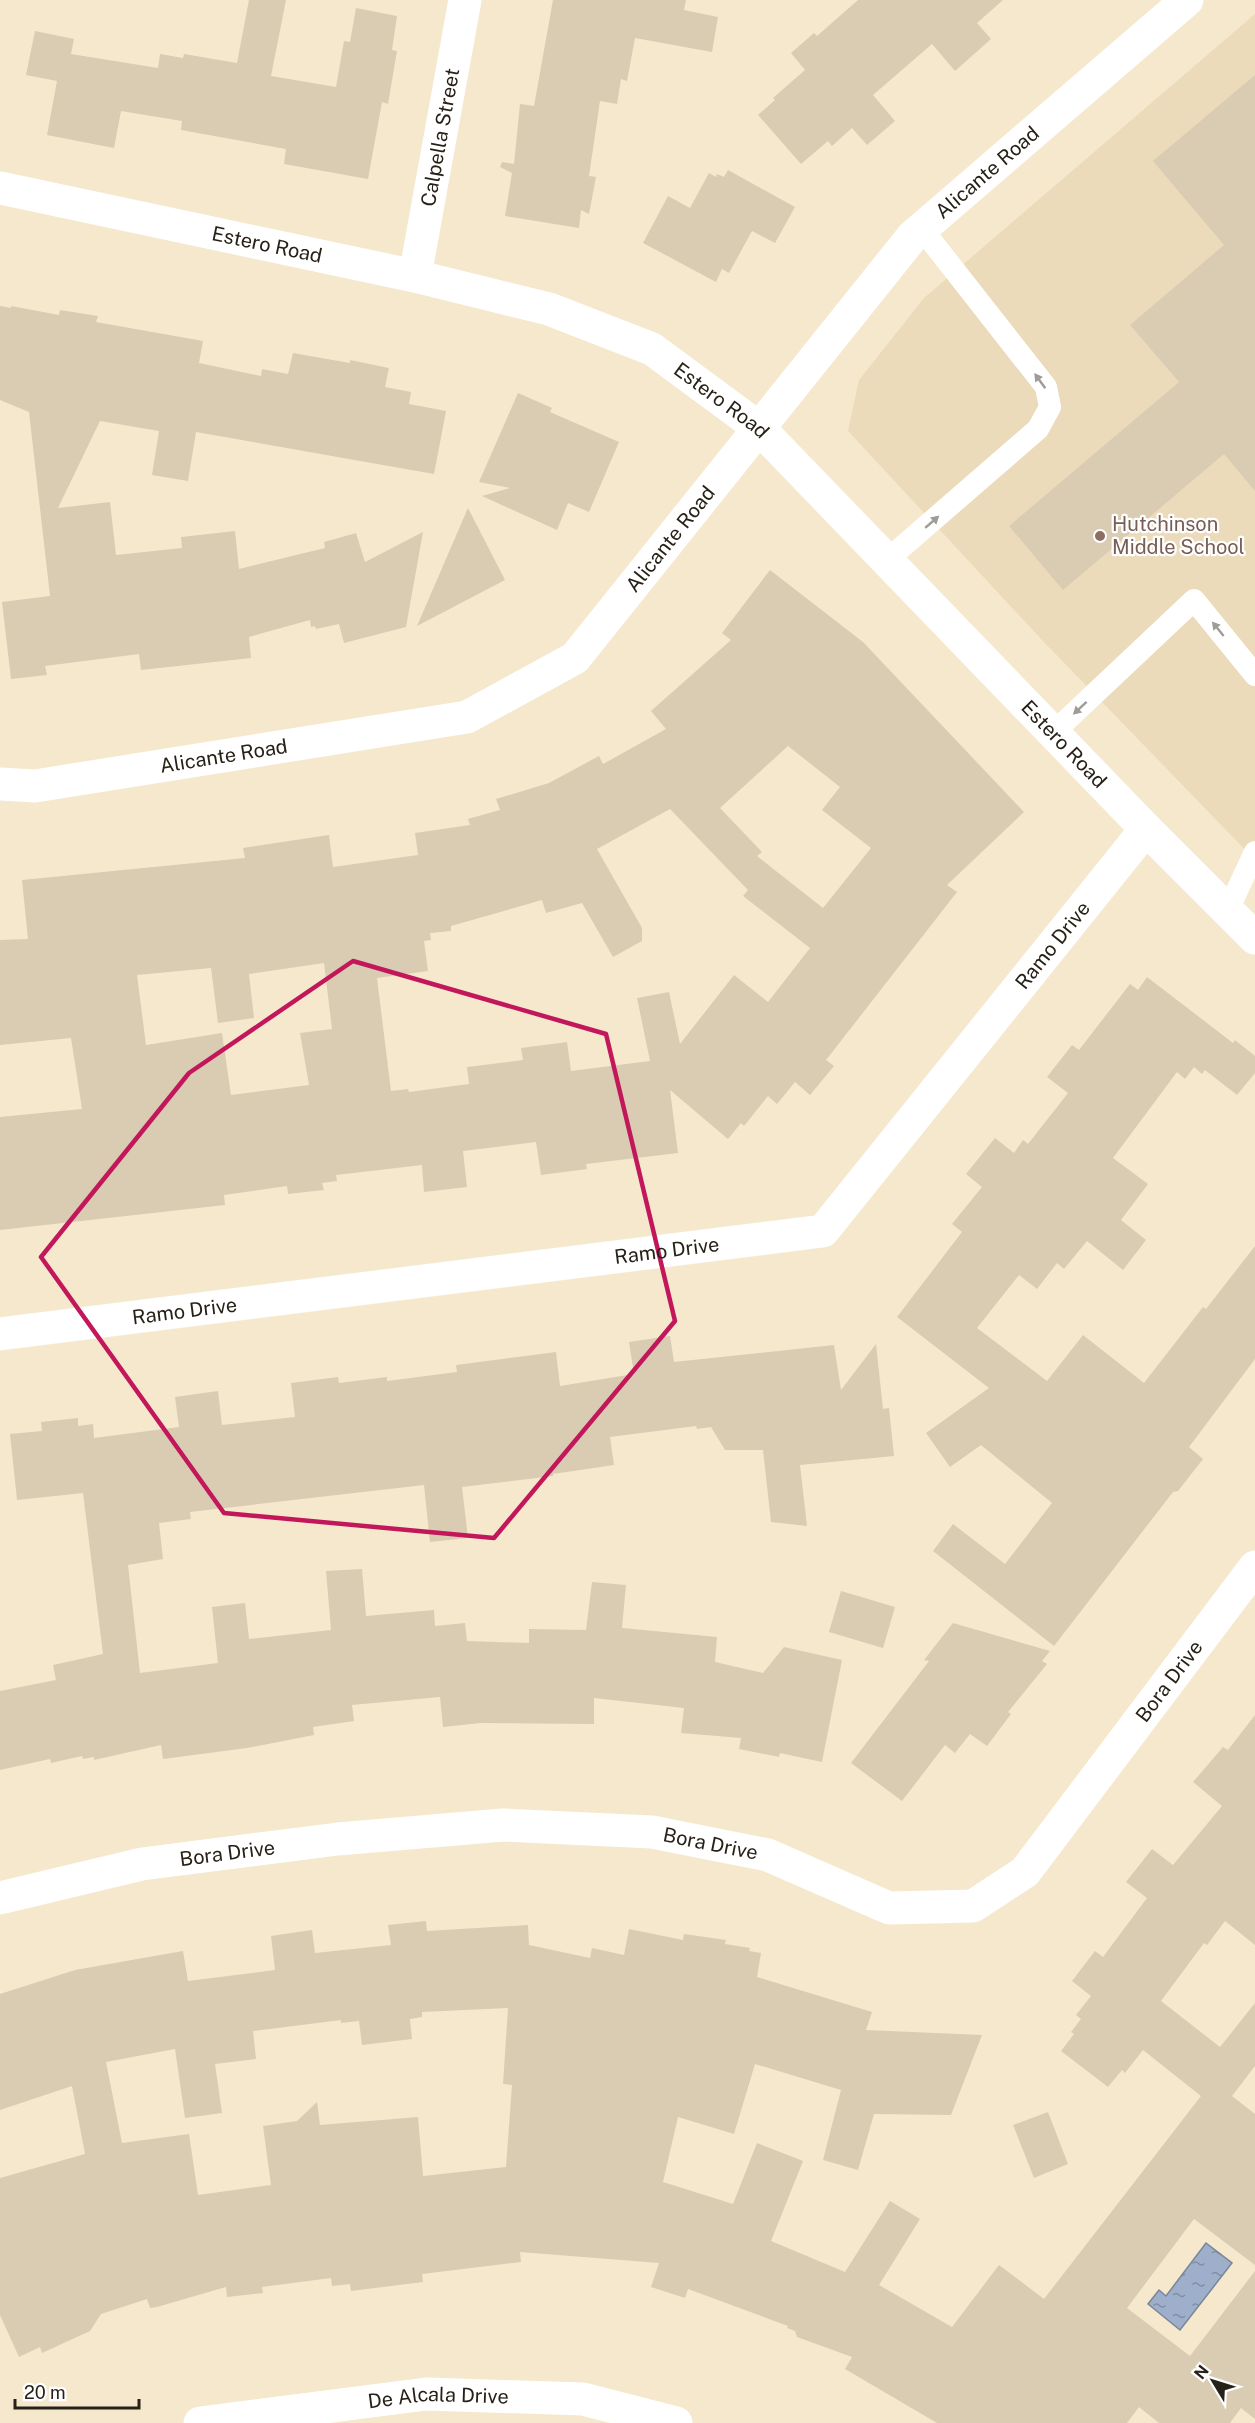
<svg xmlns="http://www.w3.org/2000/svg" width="1255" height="2423" font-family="'Public Sans',sans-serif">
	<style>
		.built { fill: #ecdbba }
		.water { fill: url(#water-ripples); stroke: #7a8595; stroke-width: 1.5 }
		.building { fill: #d9ccb3; fill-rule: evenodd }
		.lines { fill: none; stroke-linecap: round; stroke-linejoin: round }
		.service { stroke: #fff; stroke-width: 22 }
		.minor { stroke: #fff; stroke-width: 33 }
		.oneway { fill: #9e9c97 }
		.marked { fill: none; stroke: #c2185b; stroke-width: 4.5; stroke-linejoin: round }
		.education-dot { fill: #8d6e63; stroke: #fff; stroke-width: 2 }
		.labels { text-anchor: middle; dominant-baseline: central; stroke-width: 4.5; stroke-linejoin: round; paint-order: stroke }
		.street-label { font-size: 20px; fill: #272218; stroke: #fff }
		.education-label { font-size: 20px; fill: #785e54; stroke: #fff; text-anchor: start }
	</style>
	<defs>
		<pattern id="water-ripples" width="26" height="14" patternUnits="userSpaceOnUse" patternTransform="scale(1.5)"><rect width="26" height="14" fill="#9dafca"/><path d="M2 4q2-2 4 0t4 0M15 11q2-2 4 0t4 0" fill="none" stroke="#808ea3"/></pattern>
	</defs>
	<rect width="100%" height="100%" fill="#f5e8cd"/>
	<polygon class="built" points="1255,14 1255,860 1042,640 848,431 859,380 924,298"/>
	<polygon class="water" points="1206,2243 1232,2263 1180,2330 1148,2304 1159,2290 1166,2296"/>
	<g class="building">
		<polygon points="249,0 286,0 271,76 336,87 344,41 350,42 356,8 397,16 392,50 397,51 388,104 382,102 368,179 284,164 286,149 181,130 182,121 121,111 114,148 47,135 57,81 26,75 35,31 74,39 71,54 158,68 160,54 183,58 184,54 237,63"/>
		<polygon points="553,0 686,0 684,10 718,17 712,52 635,38 627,81 621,79 617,104 600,101 589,176 596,177 589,214 581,210 579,228 505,216 512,173 500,167 502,162 514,164 520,104 534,106"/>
		<polygon points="858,0 1003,0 977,23 991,39 955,71 932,44 873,95 895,121 867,145 852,128 832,146 828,141 801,164 758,115 775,100 773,98 805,70 791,53 814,33 817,36"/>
		<polygon points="1255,75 1255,491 1224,454 1063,590 1009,526 1179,382 1130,325 1224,245 1153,161"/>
		<polygon points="728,170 795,207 775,243 752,231 729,273 722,269 716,282 643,243 668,196 690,208 709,173 716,177 717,174 724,177"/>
		<polygon points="0,306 11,308 11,306 59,315 60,310 98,316 96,322 203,341 199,363 261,376 262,369 288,374 293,353 350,363 350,360 389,368 385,387 411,392 409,404 446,411 434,474 196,432 188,481 152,475 159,431 100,421 58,508 110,502 116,555 182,548 181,537 235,531 239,569 325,548 324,542 356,533 365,562 423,532 406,627 344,643 339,624 316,629 315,626 311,627 310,620 249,637 251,658 141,670 139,654 45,666 47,675 11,679 2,602 50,596 29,412 0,400"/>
		<polygon points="518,393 552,408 550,412 619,442 589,512 568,503 557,530 482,496 510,488 479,482"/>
		<polygon points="468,508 505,580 417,626"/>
		<path d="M770 570 863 642 1024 812 947 885 957 892 826 1060 834 1066 810 1095 795 1082 777 1104 768 1096 744 1126 741 1123 728 1139 670 1090 678 1153 586 1164 587 1169 541 1175 536 1142 463 1151 467 1187 424 1192 422 1165 336 1175 337 1181 322 1183 324 1190 288 1194 287 1186 224 1195 225 1205 0 1230V1117L82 1109 71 1038 0 1045V940L28 939 22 880 245 858 243 848 329 835 333 867 418 855 415 833 470 825 468 819 500 810 496 799 549 783 599 756 603 764 666 729 651 711 731 640 722 633ZM788 746 840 787 822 810 871 848 823 908 757 856 762 852 720 808ZM670 809 748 890 743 896 810 948 768 1002 734 975 680 1044 669 992 637 998 650 1061 571 1071 567 1042 521 1048 523 1060 467 1067 469 1084 409 1092 408 1089 391 1091 377 978 428 971 424 941 431 940 430 933 451 931V926L542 900 546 913 582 903 613 957 642 941V928L597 849ZM324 963 332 1029 300 1033 309 1085 231 1095 222 1033 146 1045 137 975 211 968 218 1023 254 1018 249 974Z"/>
		<polygon points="1147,977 1233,1043 1235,1040 1255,1056 1255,1073 1237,1095 1205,1070 1202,1074 1194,1067 1185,1079 1177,1072 1113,1158 1148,1184 1121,1220 1146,1240 1123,1270 1087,1241 1064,1269 1057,1263 1037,1289 1019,1275 977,1328 1047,1381 1083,1335 1144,1383 1203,1307 1206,1309 1255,1246 1255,1359 1189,1447 1203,1459 1178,1491 1173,1492 1054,1646 933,1551 953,1524 1005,1564 1052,1503 981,1445 950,1467 926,1433 989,1388 897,1317 962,1232 952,1224 982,1187 966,1174 995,1138 1014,1153 1023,1140 1028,1144 1068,1093 1047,1077 1072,1045 1079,1050 1130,984 1138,990"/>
		<polygon points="670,1336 674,1362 834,1345 841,1390 876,1344 883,1409 889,1408 894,1456 800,1465 807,1526 771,1522 763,1450 725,1450 711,1427 697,1429 696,1426 610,1437 614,1465 553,1474 553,1476 462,1487 468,1538 430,1542 424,1485 190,1512 191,1519 159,1523 163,1559 128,1565 140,1673 218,1663 212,1607 245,1603 249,1639 331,1630 326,1571 362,1569 366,1616 434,1610 435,1626 465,1623 467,1641 529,1643 529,1629 586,1630 592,1582 626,1585 622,1628 717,1637 715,1662 763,1673 784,1647 842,1660 822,1762 780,1753 779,1757 739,1749 741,1738 681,1733 684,1708 594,1698 594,1724 481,1723 443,1727 440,1697 352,1705 354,1721 313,1727 314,1735 247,1748 163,1759 161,1745 94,1760 94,1757 83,1759 82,1756 51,1763 50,1759 0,1770 0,1691 56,1680 53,1665 103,1654 83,1493 17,1500 10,1434 42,1431 41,1422 78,1418 78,1426 93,1424 94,1438 179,1427 175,1397 218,1391 222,1425 295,1417 291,1383 338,1377 339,1383 387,1377 387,1381 457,1372 456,1365 556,1352 560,1386 634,1374 629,1342"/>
		<polygon points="841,1591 895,1607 883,1648 829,1632"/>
		<polygon points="953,1623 1050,1651 1042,1661 1047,1664 1008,1712 1011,1714 987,1746 970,1734 955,1753 945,1745 902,1801 851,1763 929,1661 924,1660"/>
		<path d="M1255 1715V1945L1225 1921 1207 1945 1204 1943 1161 2001 1220 2047 1255 2003V2066L1232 2096 1255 2114V2265L1194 2219 1127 2308 1190 2356 1255 2271V2419L1241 2408 1230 2423H1159L1139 2407 1127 2423H937L845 2369 852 2357 797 2337 795 2331 787 2328 788 2326 688 2289 685 2298 651 2287 659 2263 520 2252 521 2262 422 2274 423 2282 351 2291 350 2284 332 2286 331 2278 262 2287 263 2293 227 2297 226 2287 157 2307 150 2308 147 2299 101 2314 90 2331 42 2353 40 2347 19 2357 0 2315V2178L85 2154 72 2086 0 2110V1994L75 1970 183 1951 188 1981 275 1970 271 1936 312 1930 315 1953 391 1945 388 1925 426 1921 427 1931 528 1925 529 1945 590 1958 592 1948 624 1955 629 1929 683 1940 684 1934 726 1940 725 1944 750 1948 749 1951 761 1953 757 1977 872 2012 866 2030 982 2035 951 2115 874 2114 858 2170 823 2160 841 2090 755 2064 734 2134 678 2117 663 2182 733 2204 757 2143 803 2161 771 2241 845 2272 890 2201 920 2219 879 2285 952 2327 999 2265 1044 2299 1201 2096 1143 2050 1125 2073 1122 2070 1108 2087 1061 2051 1074 2034 1071 2032 1081 2019 1076 2015 1091 1996 1072 1981 1095 1951 1103 1957 1147 1898 1126 1882 1152 1849 1173 1865 1222 1806 1193 1782 1223 1747 1228 1750ZM508 2008 503 2084 512 2085 506 2167 423 2176 418 2117 320 2125 317 2102 297 2121 263 2126 271 2185 198 2195 189 2134 122 2143 106 2062 175 2049 185 2118 222 2113 215 2064 256 2059 253 2031 341 2020V2023L359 2021 362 2045 412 2039 410 2019 422 2017V2012Z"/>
		<polygon points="1048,2112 1068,2164 1034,2178 1013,2125"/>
	</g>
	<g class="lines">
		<g class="service">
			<polyline points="887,560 1038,429 1050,407 1046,387 922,229"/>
			<polyline points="1054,732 1194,600 1255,675"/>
			<polyline points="1228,910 1255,852"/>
		</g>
		<g class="minor">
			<path id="s1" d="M0 188 415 276 549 309 652 349 759 428 1146 829 1255 938"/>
			<path id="s2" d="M415 276 465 0"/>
			<path id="s3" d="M0 784 35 786 467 717 575 658 912 237 1187 0"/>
			<path id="s4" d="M0 1334 823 1231 1146 829"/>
			<path id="s5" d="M0 1898 142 1864 338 1839 503 1825 652 1832 768 1855 889 1908 973 1906 1025 1872 1255 1567"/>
			<path id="s6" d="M200 2423 426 2394 583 2399 676 2423"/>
		</g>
	</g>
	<defs><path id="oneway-solid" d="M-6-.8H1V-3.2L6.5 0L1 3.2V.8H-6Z" transform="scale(1.5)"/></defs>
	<g class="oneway">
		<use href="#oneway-solid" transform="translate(1040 381) rotate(-126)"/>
		<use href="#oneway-solid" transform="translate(932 522) rotate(-41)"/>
		<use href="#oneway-solid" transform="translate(1218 629) rotate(-129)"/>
		<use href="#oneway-solid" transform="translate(1080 708) rotate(137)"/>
	</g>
	<path class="marked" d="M353 961 606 1034 675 1321 494 1538 224 1513 41 1257 189 1073Z"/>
	<circle class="education-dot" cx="1100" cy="536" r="6"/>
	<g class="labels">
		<g class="street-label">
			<text stroke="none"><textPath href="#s2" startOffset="141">Calpella Street</textPath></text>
			<text stroke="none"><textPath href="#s3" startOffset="1234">Alicante Road</textPath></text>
			<text stroke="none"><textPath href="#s1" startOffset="273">Estero Road</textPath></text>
			<text stroke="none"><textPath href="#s1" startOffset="759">Estero Road</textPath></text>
			<text stroke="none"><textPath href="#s3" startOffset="748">Alicante Road</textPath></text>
			<text stroke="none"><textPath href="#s1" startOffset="1245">Estero Road</textPath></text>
			<text stroke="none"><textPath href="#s3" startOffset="226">Alicante Road</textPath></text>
			<text stroke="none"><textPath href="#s4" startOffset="1196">Ramo Drive</textPath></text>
			<text stroke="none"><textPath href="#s4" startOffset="672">Ramo Drive</textPath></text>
			<text stroke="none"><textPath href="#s4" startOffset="186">Ramo Drive</textPath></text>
			<text stroke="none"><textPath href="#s5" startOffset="1294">Bora Drive</textPath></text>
			<text stroke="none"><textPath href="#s5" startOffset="718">Bora Drive</textPath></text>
			<text stroke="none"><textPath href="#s5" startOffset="232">Bora Drive</textPath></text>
			<text stroke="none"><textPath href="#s6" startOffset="240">De Alcala Drive</textPath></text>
		</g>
		<g class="education-label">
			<text x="1112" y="524">Hutchinson<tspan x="1112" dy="23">Middle School</tspan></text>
		</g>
	</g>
	<g transform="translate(1213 2381) rotate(308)" stroke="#ffffff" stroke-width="4.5" paint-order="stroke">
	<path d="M0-4.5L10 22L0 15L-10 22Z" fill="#272218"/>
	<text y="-9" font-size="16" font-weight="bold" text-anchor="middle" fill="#272218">N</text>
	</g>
	<path d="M15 2399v9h124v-9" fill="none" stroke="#272218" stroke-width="3"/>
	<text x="24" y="2399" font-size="18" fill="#272218" stroke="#ffffff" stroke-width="4.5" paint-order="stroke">20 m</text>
</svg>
